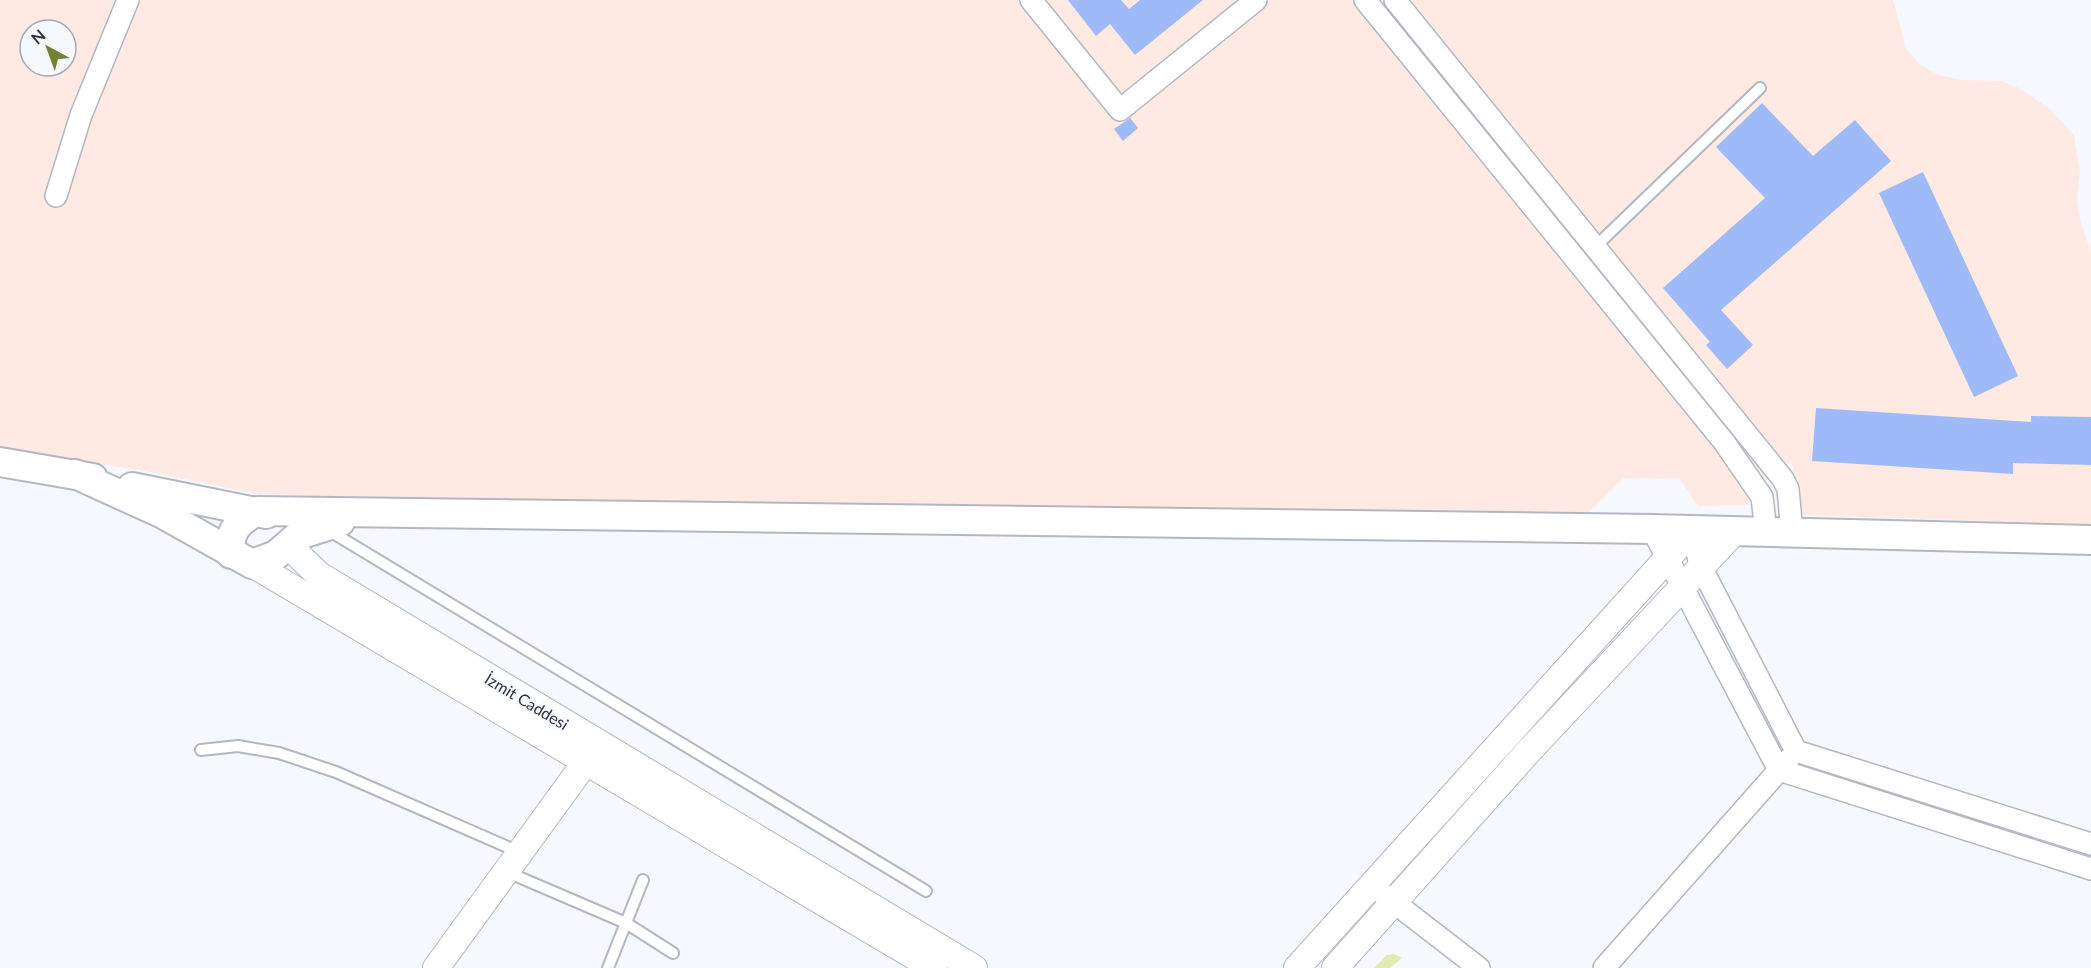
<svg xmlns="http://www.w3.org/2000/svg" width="2091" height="968" font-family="Lato,sans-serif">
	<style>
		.education { fill: #fee9e3; fill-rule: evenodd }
		.green { fill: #e1ebb2 }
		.building { fill: #9ebaf8 }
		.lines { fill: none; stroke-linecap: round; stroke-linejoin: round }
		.service-casing { stroke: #b2b7c1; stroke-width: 14 }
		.minor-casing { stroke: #b2b7c1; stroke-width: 24 }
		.tertiary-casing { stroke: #b2b7c1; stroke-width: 28 }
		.secondary-casing { stroke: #b2b7c1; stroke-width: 32 }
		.service { stroke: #fff; stroke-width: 10 }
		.minor { stroke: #fff; stroke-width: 21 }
		.tertiary { stroke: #fff; stroke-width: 26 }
		.secondary { stroke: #fff; stroke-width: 28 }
		.labels { text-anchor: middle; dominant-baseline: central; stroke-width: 4.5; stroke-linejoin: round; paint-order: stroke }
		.street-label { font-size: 16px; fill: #313337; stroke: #f5f8fe }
	</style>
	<rect width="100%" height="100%" fill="#f5f8fe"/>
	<path class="education" d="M0 0H1893L1906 48 1920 65 1939 75 1962 80 2002 81 2019 88 2049 108 2074 135 2080 172 2077 198 2080 219 2091 253V524L1800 515 1792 461 1747 495 1749 505 1698 506 1680 479 1623 478 1589 512 469 500 257 494 145 471 0 448ZM30 30H66V66H30Z"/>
	<polygon class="green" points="1394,954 1402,958 1390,968 1374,968 1387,955"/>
	<g class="building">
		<polygon points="1068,0 1121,0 1129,9 1140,0 1203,0 1135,55 1110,24 1096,36"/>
		<polygon points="1762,103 1813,156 1855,120 1891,161 1721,310 1753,345 1727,369 1706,345 1710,342 1663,288 1765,198 1716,147"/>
		<polygon points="1130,118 1138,128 1123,141 1114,129"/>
		<polygon points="1923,172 2018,376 1974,397 1879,193"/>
		<polygon points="1816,408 2031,422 2031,416 2091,417 2091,465 2013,463 2013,474 1812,461"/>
	</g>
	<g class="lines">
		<defs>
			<g id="service">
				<polyline points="1595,247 1760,88"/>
				<polyline points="328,530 926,891"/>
				<polyline points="201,750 238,746 279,753 336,772 519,852"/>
				<polyline points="507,872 626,923 673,953"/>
				<polyline points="608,968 643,880"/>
			</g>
			<g id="minor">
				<polyline points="1031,0 1120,110 1256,0"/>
				<polyline points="1365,0 1724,442 1762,497 1766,532"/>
				<polyline points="1395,0 1783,479 1788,489 1792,533"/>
				<polyline points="56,196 81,115 128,0"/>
				<polyline points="1652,529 1779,770 2091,869"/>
				<polyline points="1692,531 1700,565 1796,751 2091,844"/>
				<polyline points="1382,893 1479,968"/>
				<polyline points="1604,968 1788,760"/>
			</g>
			<g id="tertiary">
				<polyline points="292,540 299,556 319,575 974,968"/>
				<polyline points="252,564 934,968"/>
				<polyline points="436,968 585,763"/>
				<polyline points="1297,968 1692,531"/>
				<polyline points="1335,968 1527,753 1735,531"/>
			</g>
			<g id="secondary">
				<polyline points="0,462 93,478"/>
				<polyline points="75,474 163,514 252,564 276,555 299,535 340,522"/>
				<polyline points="132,487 266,514"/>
				<path d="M231 554C228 531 238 521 258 511L1652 529 2091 540"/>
			</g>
		</defs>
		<use href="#service" class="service-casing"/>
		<use href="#minor" class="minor-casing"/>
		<use href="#tertiary" class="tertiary-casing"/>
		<use href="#secondary" class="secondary-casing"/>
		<use href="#service" class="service"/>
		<use href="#minor" class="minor"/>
		<use href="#tertiary" class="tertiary"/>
		<use href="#secondary" class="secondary"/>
	</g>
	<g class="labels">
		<g class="street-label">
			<text transform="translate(527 701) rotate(31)">İzmit Caddesi</text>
		</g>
	</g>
	<g transform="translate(48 48) rotate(319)"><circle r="28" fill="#f5f8fe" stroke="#a7a9ae" stroke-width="1.5"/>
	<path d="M0-4.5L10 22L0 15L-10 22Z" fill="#6f8334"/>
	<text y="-9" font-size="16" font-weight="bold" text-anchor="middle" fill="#313337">N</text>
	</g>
</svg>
